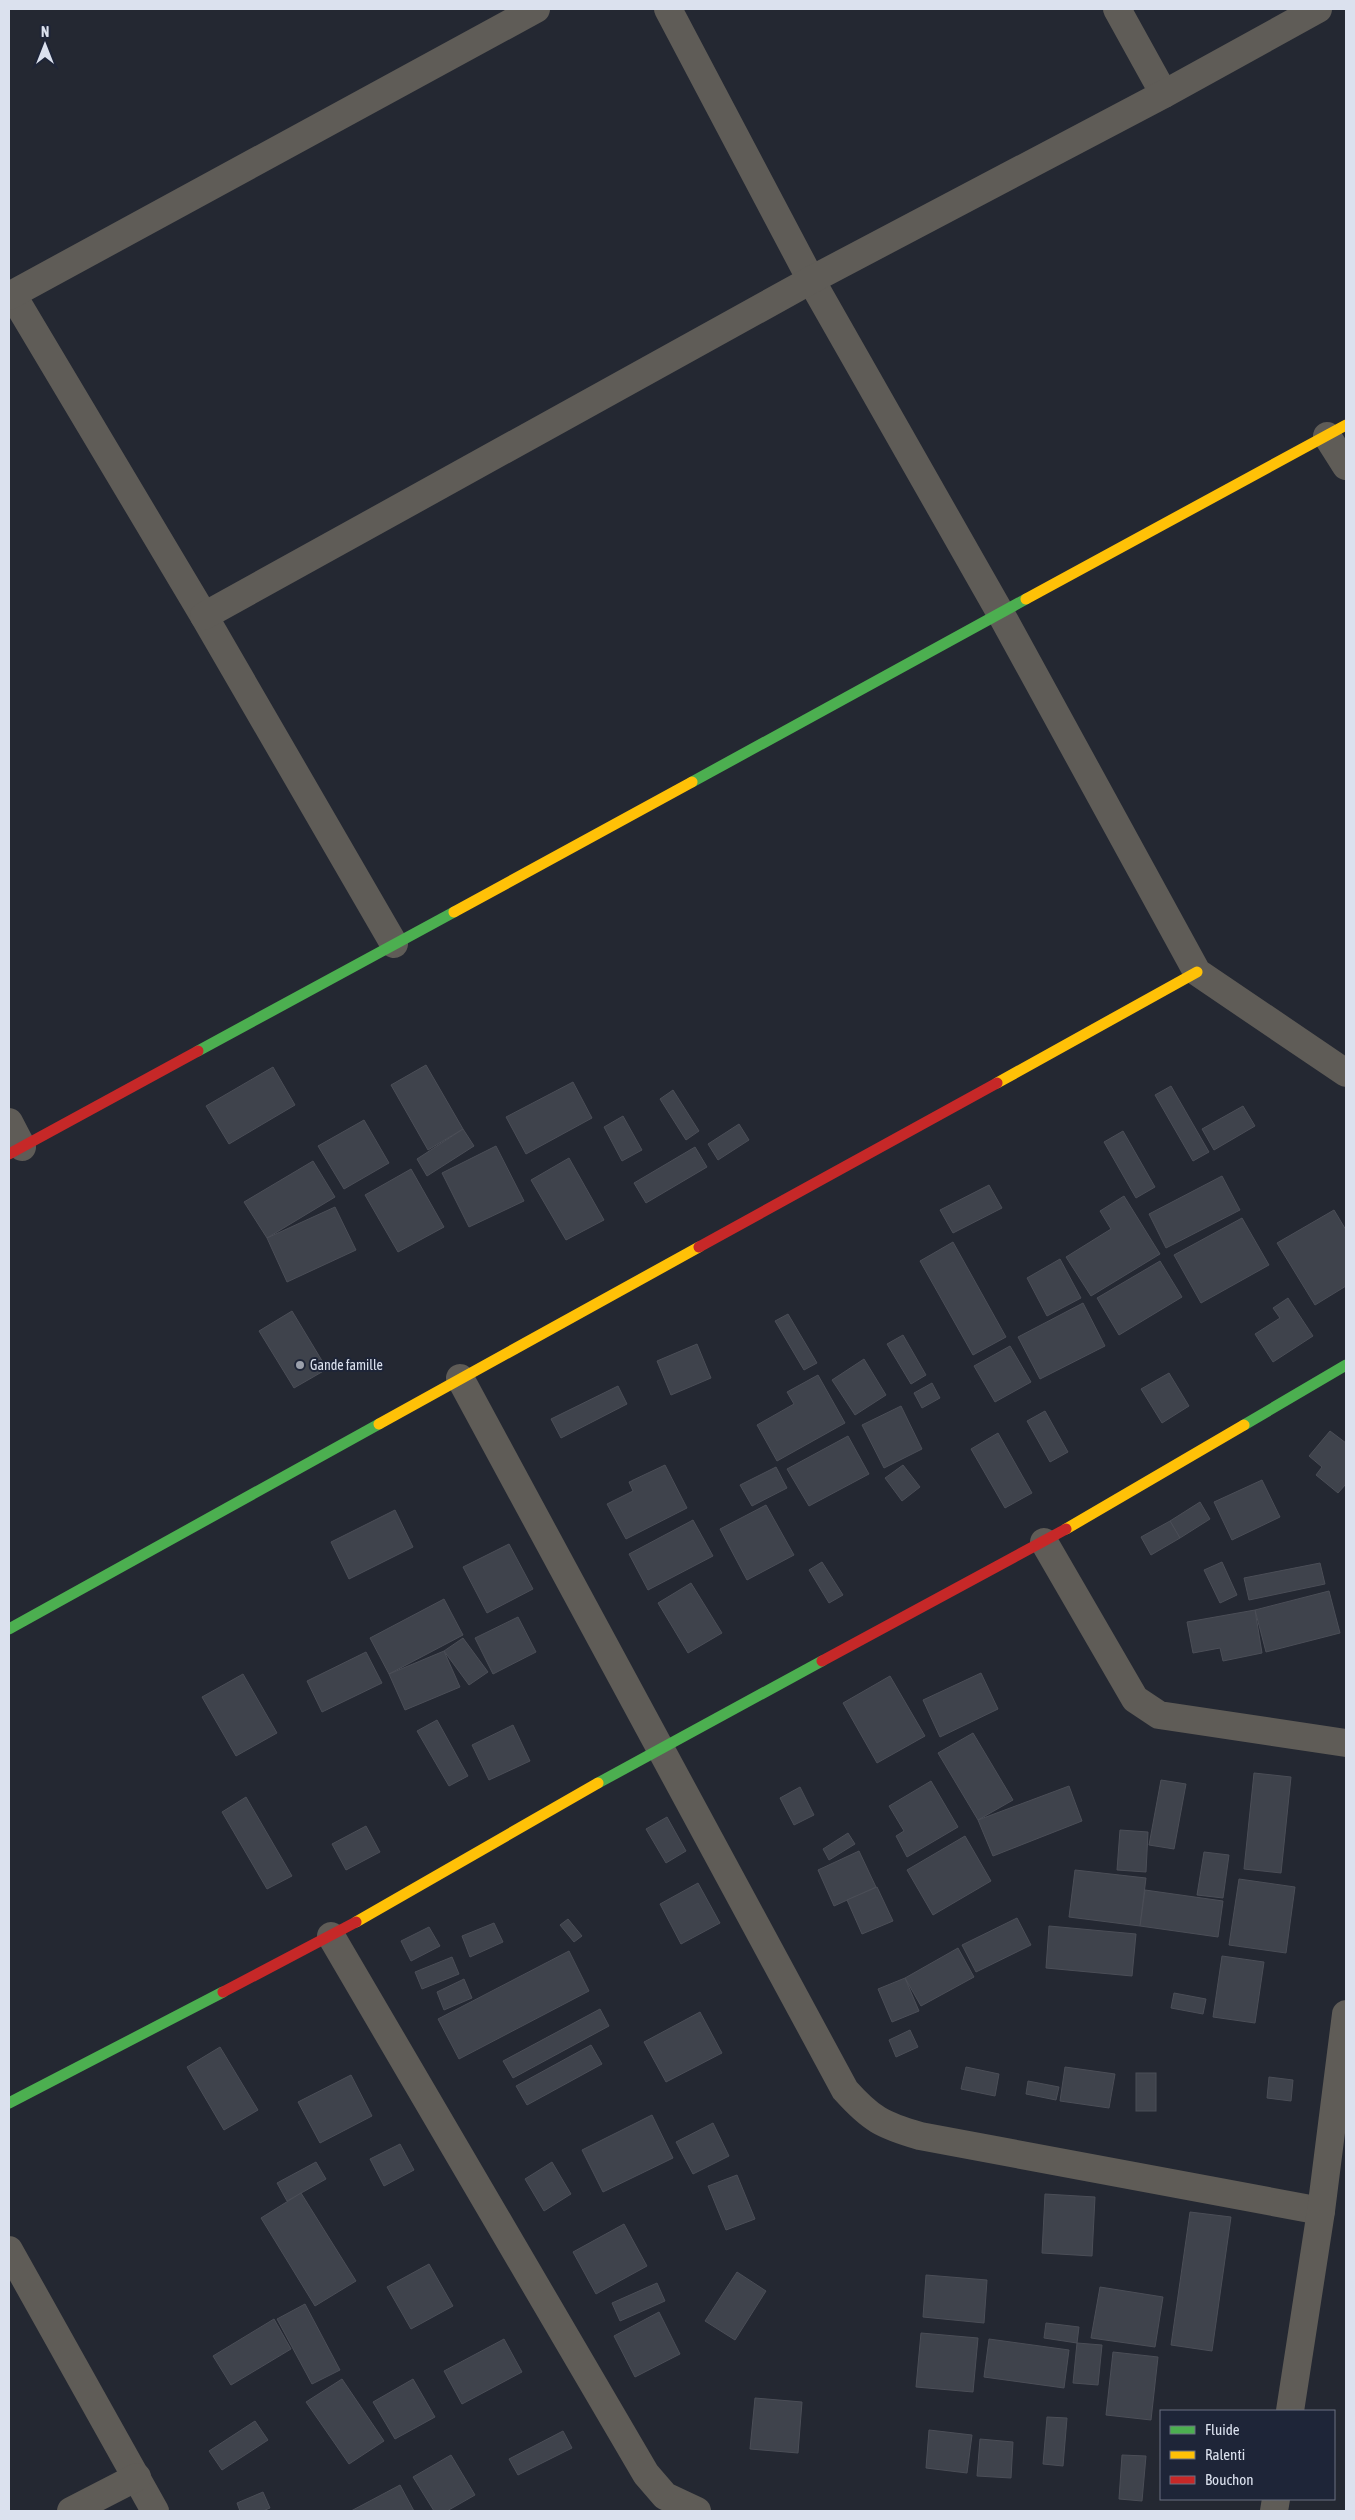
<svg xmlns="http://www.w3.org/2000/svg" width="1355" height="2520" font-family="'Asap Condensed',sans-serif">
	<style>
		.building { fill: #3f434c; stroke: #4b4e57 }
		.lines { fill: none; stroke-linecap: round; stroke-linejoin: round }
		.street { stroke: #5f5c57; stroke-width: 28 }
		.fast { stroke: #4caf50; stroke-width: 11 }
		.slow { stroke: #ffc107; stroke-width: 11 }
		.jam { stroke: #c62828; stroke-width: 11 }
		.poi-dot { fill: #9ba0ac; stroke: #1e2538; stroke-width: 2 }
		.labels { text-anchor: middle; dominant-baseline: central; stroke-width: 4; stroke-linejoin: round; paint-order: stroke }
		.poi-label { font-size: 14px; fill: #dbe1ee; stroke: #1e2538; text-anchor: start }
	</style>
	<rect width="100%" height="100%" fill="#242832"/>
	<g class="building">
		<polygon points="426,1065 463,1129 428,1150 391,1085"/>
		<polygon points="273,1067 295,1105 229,1144 206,1106"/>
		<polygon points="573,1082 592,1118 526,1154 506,1117"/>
		<polygon points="1171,1086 1209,1152 1193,1161 1155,1095"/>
		<polygon points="673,1090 699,1131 686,1140 660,1099"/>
		<polygon points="1243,1106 1255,1126 1214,1150 1202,1129"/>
		<polygon points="623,1116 642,1150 622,1161 604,1127"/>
		<polygon points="364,1120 389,1163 344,1189 318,1146"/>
		<polygon points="739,1124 749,1140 718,1160 708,1144"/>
		<polygon points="463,1129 474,1146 427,1176 417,1159"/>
		<polygon points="1123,1131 1155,1187 1136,1198 1104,1142"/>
		<polygon points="496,1146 524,1201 469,1227 442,1173"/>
		<polygon points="695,1147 707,1167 646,1203 634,1183"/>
		<polygon points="569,1158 604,1220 566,1240 531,1180"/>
		<polygon points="313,1161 335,1197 267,1238 244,1202"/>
		<polygon points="411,1169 444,1227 398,1252 365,1195"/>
		<polygon points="1222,1176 1240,1210 1166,1248 1149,1214"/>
		<polygon points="989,1185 1002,1208 953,1233 940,1210"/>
		<polygon points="1124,1196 1160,1254 1091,1296 1066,1257 1111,1229 1100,1211"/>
		<polygon points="335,1207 356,1250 287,1282 267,1238"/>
		<polygon points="1334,1210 1346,1230 1346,1286 1315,1305 1277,1243"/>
		<polygon points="1242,1218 1269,1265 1201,1303 1174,1255"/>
		<polygon points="953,1242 1006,1337 973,1355 920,1261"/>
		<polygon points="1060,1259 1081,1298 1047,1316 1027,1278"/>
		<polygon points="1160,1261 1182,1297 1119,1335 1097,1298"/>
		<polygon points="1288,1298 1313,1336 1273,1362 1255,1334 1280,1318 1273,1308"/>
		<polygon points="1083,1303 1105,1346 1040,1379 1018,1337"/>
		<polygon points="292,1311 327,1369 294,1388 259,1331"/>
		<polygon points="788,1314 817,1363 804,1370 775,1321"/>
		<polygon points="903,1335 926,1375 911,1384 887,1344"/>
		<polygon points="697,1344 711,1378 671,1395 657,1361"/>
		<polygon points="1010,1346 1031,1382 995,1402 974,1366"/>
		<polygon points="864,1359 886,1395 855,1415 832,1380"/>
		<polygon points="1169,1373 1189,1406 1162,1423 1141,1389"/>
		<polygon points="818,1375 845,1423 777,1461 757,1425 794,1404 787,1392"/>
		<polygon points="932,1383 940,1398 922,1408 914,1393"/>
		<polygon points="618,1386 627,1404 561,1438 551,1419"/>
		<polygon points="901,1406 922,1449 884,1468 862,1425"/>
		<polygon points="1045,1411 1068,1452 1050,1462 1027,1421"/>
		<polygon points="1330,1431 1346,1443 1346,1484 1338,1493 1316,1475 1322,1467 1309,1456"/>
		<polygon points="998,1433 1032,1493 1005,1508 971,1449"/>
		<polygon points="848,1436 869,1474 809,1506 787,1469"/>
		<polygon points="665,1465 687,1508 626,1539 607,1504 633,1491 629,1482"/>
		<polygon points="903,1465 920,1487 902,1501 885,1478"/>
		<polygon points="776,1467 787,1488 752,1506 740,1485"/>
		<polygon points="1262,1480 1280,1517 1232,1540 1214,1502"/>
		<polygon points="1200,1502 1210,1519 1180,1538 1170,1521"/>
		<polygon points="766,1505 794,1555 747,1580 720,1529"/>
		<polygon points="395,1510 413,1547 349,1579 331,1542"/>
		<polygon points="693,1520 713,1556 648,1590 629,1554"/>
		<polygon points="1170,1521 1180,1538 1151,1555 1141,1537"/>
		<polygon points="509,1544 533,1589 487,1613 463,1567"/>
		<polygon points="822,1562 843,1595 829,1603 809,1570"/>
		<polygon points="1222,1562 1237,1595 1220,1603 1204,1570"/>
		<polygon points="1320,1563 1325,1584 1249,1600 1244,1578"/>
		<polygon points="691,1583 722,1633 688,1653 658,1603"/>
		<polygon points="1329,1591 1340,1633 1266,1652 1255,1610"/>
		<polygon points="444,1599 463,1635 389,1674 370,1638"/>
		<polygon points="1255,1610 1262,1653 1223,1661 1220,1648 1193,1653 1187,1622"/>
		<polygon points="518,1617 536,1652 493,1674 475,1638"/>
		<polygon points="463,1638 488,1672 469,1685 444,1651"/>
		<polygon points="444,1651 460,1687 405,1710 389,1674"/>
		<polygon points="366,1652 382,1683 322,1712 307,1681"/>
		<polygon points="981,1673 998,1709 940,1737 923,1700"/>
		<polygon points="243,1674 277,1733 236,1756 202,1697"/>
		<polygon points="890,1676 925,1736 877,1763 843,1703"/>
		<polygon points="437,1720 468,1776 449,1786 417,1731"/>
		<polygon points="513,1725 530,1761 489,1780 472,1745"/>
		<polygon points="973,1733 1013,1800 978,1820 938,1753"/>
		<polygon points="1254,1773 1291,1777 1281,1873 1244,1869"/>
		<polygon points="1161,1780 1186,1784 1174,1849 1149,1845"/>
		<polygon points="931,1781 958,1827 907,1857 896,1836 904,1831 889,1806"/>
		<polygon points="1069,1786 1082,1821 993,1856 978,1820"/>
		<polygon points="800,1787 814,1815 794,1825 780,1798"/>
		<polygon points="246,1797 292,1876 267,1889 222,1812"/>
		<polygon points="667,1817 686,1851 666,1863 646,1829"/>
		<polygon points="366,1826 380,1852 346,1870 332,1844"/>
		<polygon points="1120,1830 1148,1832 1146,1872 1117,1870"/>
		<polygon points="848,1833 855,1844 829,1860 823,1849"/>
		<polygon points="965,1836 991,1881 933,1915 907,1870"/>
		<polygon points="859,1851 876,1887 834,1906 818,1870"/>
		<polygon points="1204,1852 1229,1855 1223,1898 1197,1895"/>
		<polygon points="1075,1870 1146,1878 1140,1926 1069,1917"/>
		<polygon points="1239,1879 1295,1887 1286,1953 1229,1945"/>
		<polygon points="698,1883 720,1923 681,1944 660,1904"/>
		<polygon points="877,1887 893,1921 862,1934 847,1900"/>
		<polygon points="1145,1890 1223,1901 1218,1937 1140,1926"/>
		<polygon points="1017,1918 1031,1945 976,1972 962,1945"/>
		<polygon points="568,1919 582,1936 574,1942 560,1925"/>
		<polygon points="494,1923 503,1942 470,1957 462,1936"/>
		<polygon points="1049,1926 1136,1934 1132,1976 1046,1968"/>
		<polygon points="429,1927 440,1946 411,1961 401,1941"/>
		<polygon points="958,1948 974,1977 921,2006 905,1978"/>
		<polygon points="569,1951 589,1991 459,2059 438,2019"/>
		<polygon points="1222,1956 1264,1962 1255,2023 1213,2017"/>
		<polygon points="452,1957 459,1974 422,1989 415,1972"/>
		<polygon points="905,1978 919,2011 892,2022 878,1989"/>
		<polygon points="464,1979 472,1998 444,2010 437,1992"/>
		<polygon points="1174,1993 1206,1999 1203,2014 1171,2008"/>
		<polygon points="600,2009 609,2026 513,2078 503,2061"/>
		<polygon points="700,2012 722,2053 666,2082 644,2042"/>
		<polygon points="910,2030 918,2047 896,2057 889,2040"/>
		<polygon points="591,2045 602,2064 527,2105 516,2086"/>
		<polygon points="220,2047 258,2110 224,2130 187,2067"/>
		<polygon points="966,2067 999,2074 995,2096 961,2089"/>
		<polygon points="1065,2067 1115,2074 1109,2108 1060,2101"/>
		<rect x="1136" y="2073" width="20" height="38"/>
		<polygon points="351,2075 372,2116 320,2143 298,2102"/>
		<polygon points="1269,2077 1293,2080 1291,2101 1267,2098"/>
		<polygon points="1028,2081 1059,2087 1056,2100 1026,2094"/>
		<polygon points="652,2115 673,2158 603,2192 582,2150"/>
		<polygon points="713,2123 729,2156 693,2174 676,2142"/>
		<polygon points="400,2144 414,2170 384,2186 370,2159"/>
		<polygon points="316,2162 326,2179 287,2201 277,2183"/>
		<polygon points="552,2162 571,2194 544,2211 525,2179"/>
		<polygon points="737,2175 755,2219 726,2230 708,2186"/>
		<polygon points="301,2193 356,2281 315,2306 261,2218"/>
		<polygon points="1045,2194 1095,2197 1092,2256 1042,2253"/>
		<polygon points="1190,2212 1231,2217 1212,2351 1171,2345"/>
		<polygon points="624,2224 647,2266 596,2294 573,2252"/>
		<polygon points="429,2264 453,2306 411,2329 387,2287"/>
		<polygon points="737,2272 766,2291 735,2340 705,2321"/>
		<polygon points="926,2275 987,2280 984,2323 923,2317"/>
		<polygon points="657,2283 665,2301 620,2321 612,2303"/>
		<polygon points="1100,2287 1163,2297 1155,2347 1091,2338"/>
		<polygon points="305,2304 340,2370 312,2384 277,2319"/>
		<polygon points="659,2312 680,2354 635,2377 614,2336"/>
		<polygon points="274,2319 291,2349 231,2385 213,2356"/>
		<polygon points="1046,2323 1079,2327 1077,2343 1044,2338"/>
		<polygon points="921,2333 978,2338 973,2392 916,2387"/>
		<polygon points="504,2339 522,2372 462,2404 444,2371"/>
		<polygon points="989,2339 1069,2350 1064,2388 984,2377"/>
		<polygon points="1077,2343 1102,2345 1098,2385 1073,2383"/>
		<polygon points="1113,2352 1158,2357 1151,2420 1106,2415"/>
		<polygon points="342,2379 384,2441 349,2464 306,2402"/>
		<polygon points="413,2379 435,2417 395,2439 373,2402"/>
		<polygon points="755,2398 802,2402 798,2453 750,2449"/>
		<polygon points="1047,2417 1067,2418 1063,2466 1043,2464"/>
		<polygon points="255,2421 268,2440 222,2470 209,2451"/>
		<polygon points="929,2430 972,2435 967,2473 926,2468"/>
		<polygon points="563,2431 572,2448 518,2475 509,2459"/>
		<polygon points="980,2439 1013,2442 1011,2478 977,2476"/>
		<polygon points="451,2455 475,2495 447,2511 434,2511 413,2477"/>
		<polygon points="1122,2455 1146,2456 1142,2501 1119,2499"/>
		<polygon points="400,2485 414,2511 351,2511"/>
		<polygon points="263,2492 270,2508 263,2511 240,2511 237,2503"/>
	</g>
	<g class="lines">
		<g class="street">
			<polyline points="668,9 811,280 1001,614 1197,972 1346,1073"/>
			<polyline points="1117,9 1164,94"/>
			<polyline points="12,294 204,616 394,944"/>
			<polyline points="9,296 536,9"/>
			<polyline points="1327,436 1346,466"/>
			<polyline points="204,616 811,280 1164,94 1318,9"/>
			<polyline points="9,1122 22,1147"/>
			<path d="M460 1378 845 2090C871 2119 882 2125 920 2136L1321 2211"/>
			<polyline points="1044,1542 1135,1699 1159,1715 1346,1743"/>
			<polyline points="331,1936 646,2474 665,2496 697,2511"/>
			<polyline points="9,2250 155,2511"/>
			<polyline points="1290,2411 1321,2211 1346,2014"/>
			<polyline points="71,2511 137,2477"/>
			<polyline points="1274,2511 1276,2499"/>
		</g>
		<g class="fast">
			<polyline points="692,782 1026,599"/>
			<polyline points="198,1051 454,912"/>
			<polyline points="1244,1425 1346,1365"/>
			<polyline points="9,1629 379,1424"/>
			<polyline points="598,1783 822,1661"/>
			<polyline points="9,2103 223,1992"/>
		</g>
		<g class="slow">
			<polyline points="1026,599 1346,425"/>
			<polyline points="454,912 692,782"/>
			<polyline points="997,1083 1197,972"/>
			<polyline points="379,1424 699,1247"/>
			<polyline points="1066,1529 1244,1425"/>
			<polyline points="356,1922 598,1783"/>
		</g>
		<g class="jam">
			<polyline points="9,1154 198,1051"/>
			<polyline points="699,1247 997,1083"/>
			<polyline points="822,1661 1066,1529"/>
			<polyline points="223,1992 356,1922"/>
		</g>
	</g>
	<circle class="poi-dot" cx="300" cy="1365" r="5"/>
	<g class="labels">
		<g class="poi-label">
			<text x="310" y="1365">Gande famille</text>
		</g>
	</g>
	<rect width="1355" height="2520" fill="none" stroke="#dbe1ee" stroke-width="20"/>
	<rect x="1160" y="2410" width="175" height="90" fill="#1e2538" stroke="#6a7081"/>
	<rect x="1170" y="2426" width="25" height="8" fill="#4caf50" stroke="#6a7081"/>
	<text x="1205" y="2435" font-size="15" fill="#dbe1ee">Fluide</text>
	<rect x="1170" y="2451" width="25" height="8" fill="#ffc107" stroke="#6a7081"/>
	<text x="1205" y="2460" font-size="15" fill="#dbe1ee">Ralenti</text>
	<rect x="1170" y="2476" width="25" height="8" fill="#c62828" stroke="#6a7081"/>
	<text x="1205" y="2485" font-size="15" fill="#dbe1ee">Bouchon</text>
	<g transform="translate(45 45)" stroke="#1e2538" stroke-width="4" paint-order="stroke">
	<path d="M0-4L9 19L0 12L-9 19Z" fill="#dbe1ee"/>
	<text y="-8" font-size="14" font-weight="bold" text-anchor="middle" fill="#dbe1ee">N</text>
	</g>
</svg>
